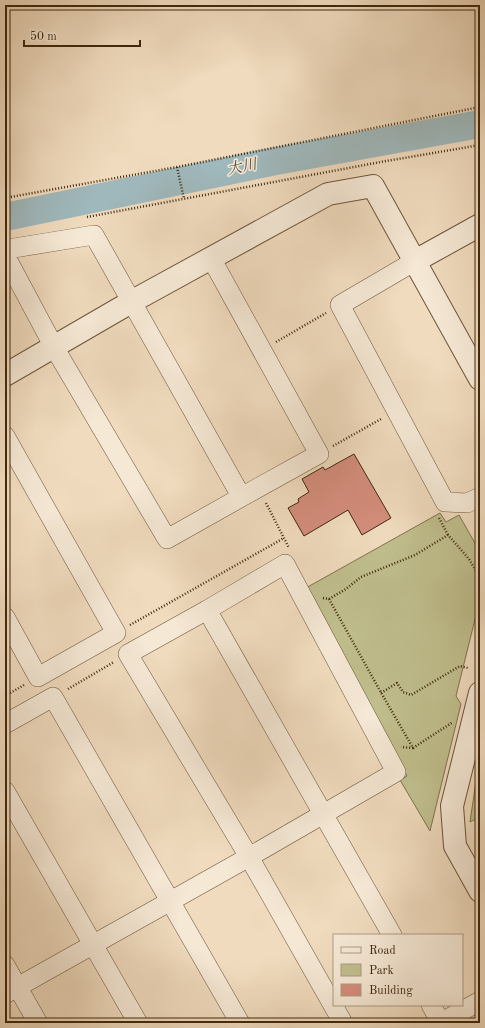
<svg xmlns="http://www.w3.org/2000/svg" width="485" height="1028" font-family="'Old Standard TT','Noto Serif JP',serif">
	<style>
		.green { fill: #c0be8d; stroke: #80734d }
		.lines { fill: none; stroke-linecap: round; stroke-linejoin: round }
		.river { stroke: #9fb8bc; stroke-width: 28 }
		.building { fill: #d48d7c; stroke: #40280d }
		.minor-casing { stroke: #6c5539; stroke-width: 20 }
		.tertiary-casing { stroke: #6c5539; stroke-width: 24 }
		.path { stroke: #40280d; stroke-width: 2.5; stroke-dasharray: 1 2; stroke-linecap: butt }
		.minor { stroke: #f5e8d5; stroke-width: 19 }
		.tertiary { stroke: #f5e8d5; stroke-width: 22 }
		.labels { text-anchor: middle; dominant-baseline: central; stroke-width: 3; stroke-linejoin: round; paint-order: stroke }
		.water-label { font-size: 15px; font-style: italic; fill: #584c39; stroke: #f5e8d5 }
	</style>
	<rect width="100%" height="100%" fill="#f0dbbe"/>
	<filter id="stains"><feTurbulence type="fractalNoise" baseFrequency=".005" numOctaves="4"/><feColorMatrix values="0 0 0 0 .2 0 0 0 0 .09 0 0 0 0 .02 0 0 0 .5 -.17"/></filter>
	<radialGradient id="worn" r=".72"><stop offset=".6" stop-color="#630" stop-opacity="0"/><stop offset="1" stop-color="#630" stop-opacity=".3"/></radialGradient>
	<g class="green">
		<polygon points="440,513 446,522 459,515 480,552 480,606 478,607 456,696 461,704 430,831 400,780 407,776 304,589"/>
		<polygon points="480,754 480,817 470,822"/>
	</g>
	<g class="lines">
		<polyline class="river" points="5,217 276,161 480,124"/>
	</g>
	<polygon class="building" points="354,454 391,518 362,535 348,510 304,536 288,508 299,502 298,499 309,492 302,479 323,467 325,470"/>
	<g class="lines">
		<defs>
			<g id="minor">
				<path d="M211 258 319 454C268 482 218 510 167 539L54 347 7 259 8 249 94 235 241 496"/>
				<polyline points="415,261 340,305 445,502 467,503 480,497"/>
				<polyline points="5,436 116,633 38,677 5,617"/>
				<polygon points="285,564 396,772 249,857 128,654 207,610"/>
				<polyline points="207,610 392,935"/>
				<polyline points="5,724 53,697 240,1023"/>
				<polyline points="5,791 138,1023"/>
				<polyline points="5,965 38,1023"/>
				<polyline points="5,994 249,857 343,1023"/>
				<polyline points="431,1005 441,1023"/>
				<polyline points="440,1023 480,1001"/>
			</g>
			<g id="tertiary">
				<polyline points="415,261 480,225"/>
				<polyline points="5,375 131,302 328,194 373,186 480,379"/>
				<polyline points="480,693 452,806 455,846 480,891"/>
			</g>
		</defs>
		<use href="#minor" class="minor-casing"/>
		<use href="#tertiary" class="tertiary-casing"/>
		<g class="path">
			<polyline points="177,167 184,199"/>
			<polyline points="5,198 177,167 480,107"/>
			<polyline points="87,217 386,161 480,145"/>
			<polyline points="276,342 326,313"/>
			<polyline points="333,446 381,419"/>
			<polyline points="266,503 289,548"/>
			<polyline points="439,518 448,535"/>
			<polyline points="323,598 329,599 379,689 413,748 401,747"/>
			<polyline points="329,599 346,589 361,577 415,555 448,535 469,559 480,578"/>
			<polyline points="130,625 284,538"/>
			<polyline points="68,689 114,662"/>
			<polyline points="381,693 397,683 403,692 411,695 460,666 468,668"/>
			<polyline points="5,696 24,685"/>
			<polyline points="413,748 453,722"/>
		</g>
		<use href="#minor" class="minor"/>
		<use href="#tertiary" class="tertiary"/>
	</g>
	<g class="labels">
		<g class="water-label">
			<text transform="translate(242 168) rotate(-12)">大川</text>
		</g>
	</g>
	<rect width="485" height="1028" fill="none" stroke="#f0dbbe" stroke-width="20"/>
	<rect x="6" y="6" width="473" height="1016" fill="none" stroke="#40280d" stroke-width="2"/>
	<rect x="10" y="10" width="465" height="1008" fill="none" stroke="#40280d"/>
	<rect x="333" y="934" width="130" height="72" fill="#f5e8d5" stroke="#ad9b85"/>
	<rect x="341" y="947" width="20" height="6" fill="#f5e8d5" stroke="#ad9b85"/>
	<text x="369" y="954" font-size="12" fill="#40280d">Road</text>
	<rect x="341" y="964" width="20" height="12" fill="#c0be8d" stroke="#ad9b85"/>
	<text x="369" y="974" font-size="12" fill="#40280d">Park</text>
	<rect x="341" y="984" width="20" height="12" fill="#d48d7c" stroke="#ad9b85"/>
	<text x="369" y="994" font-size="12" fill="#40280d">Building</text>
	<path d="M24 40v6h116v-6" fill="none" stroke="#40280d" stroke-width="2"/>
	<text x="30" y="40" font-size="12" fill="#40280d" stroke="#f5e8d5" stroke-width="3" paint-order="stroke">50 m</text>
	<rect width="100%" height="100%" filter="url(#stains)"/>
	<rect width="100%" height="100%" fill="url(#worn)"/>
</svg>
